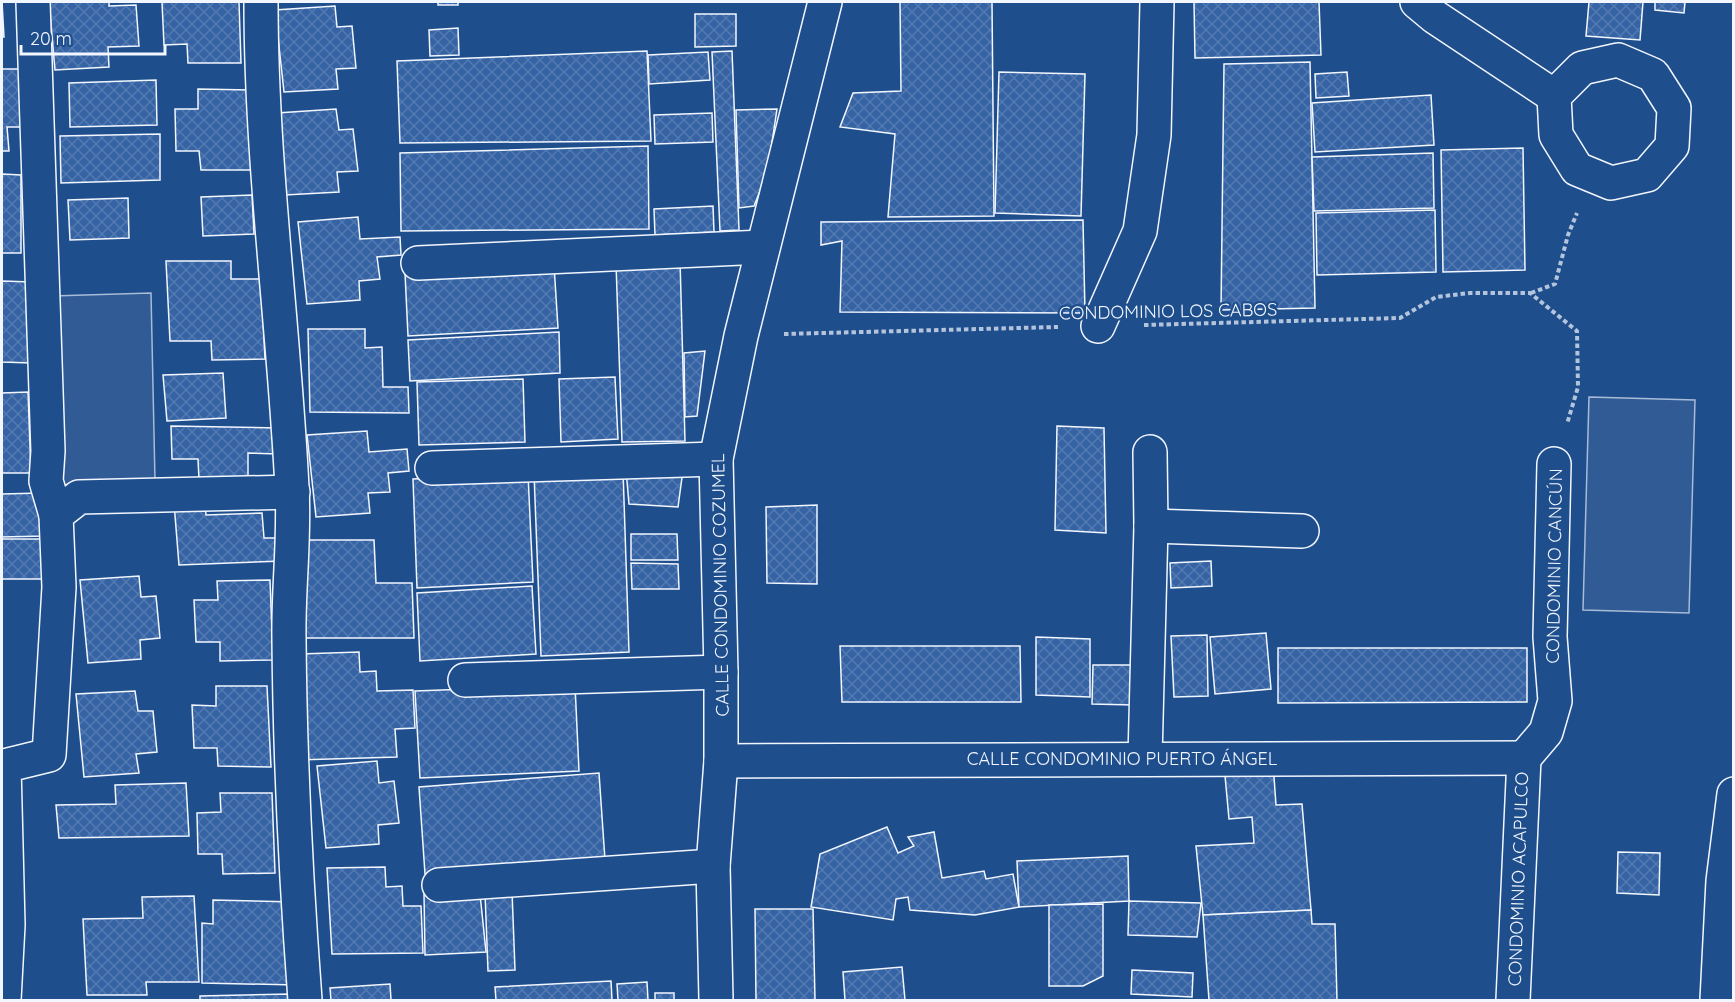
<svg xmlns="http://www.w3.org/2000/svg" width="1735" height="1002" font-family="Quicksand,sans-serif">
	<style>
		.built { fill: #305b95; stroke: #a8bbd7; stroke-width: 1.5 }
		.building { fill: url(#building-cross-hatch); stroke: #f2f6ff; stroke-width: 1.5 }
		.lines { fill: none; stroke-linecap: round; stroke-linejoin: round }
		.minor-casing { stroke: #f2f6ff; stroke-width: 36 }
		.path { stroke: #b3c4dc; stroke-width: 4; stroke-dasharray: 4.5 3; stroke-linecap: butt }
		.minor { stroke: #1f4e8c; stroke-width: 33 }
		.labels { text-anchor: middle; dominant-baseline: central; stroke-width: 4.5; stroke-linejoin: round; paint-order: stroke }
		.street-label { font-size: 18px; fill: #f2f6ff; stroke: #1f4e8c }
	</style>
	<defs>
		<pattern id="building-cross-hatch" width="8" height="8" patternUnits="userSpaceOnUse" patternTransform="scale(1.5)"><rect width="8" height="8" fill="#3563a3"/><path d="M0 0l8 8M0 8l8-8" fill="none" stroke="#537ab1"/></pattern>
	</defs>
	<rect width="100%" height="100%" fill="#1f4e8c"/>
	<g class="built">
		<polygon points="151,293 155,481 56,485 52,296"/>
		<polygon points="1589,397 1695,400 1689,613 1583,610"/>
	</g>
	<g class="building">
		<polygon points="2,2 4,37 2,37"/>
		<polygon points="49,2 109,2 109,6 136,5 139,46 108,47 109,67 55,70"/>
		<polygon points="162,2 239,2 241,63 188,63 187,44 164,45"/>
		<rect x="438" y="2" width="20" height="3"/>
		<polygon points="900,2 992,2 994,216 888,217 895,134 840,127 853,93 901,91"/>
		<polygon points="1194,2 1319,2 1321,55 1195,58"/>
		<polygon points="1589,2 1643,2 1640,40 1586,36"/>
		<polygon points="1655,2 1685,2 1684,13 1655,10"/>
		<polygon points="335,6 337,27 352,26 356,68 336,69 338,89 284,92 275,10"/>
		<polygon points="695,14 736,14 736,46 695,47"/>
		<polygon points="458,28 459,55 430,56 429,30"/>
		<polygon points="647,51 651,141 400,143 397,61"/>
		<polygon points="732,51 739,230 720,231 712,52"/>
		<polygon points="708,52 710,80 649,84 648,55"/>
		<polygon points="1310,62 1315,308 1221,310 1224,64"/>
		<polygon points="2,69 26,69 29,127 7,127 9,151 2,151"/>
		<polygon points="999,72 1085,74 1081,216 995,213"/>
		<polygon points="1347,72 1349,96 1316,98 1315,74"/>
		<polygon points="156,80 157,125 70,127 69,83"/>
		<polygon points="198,89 250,90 253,170 201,170 199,151 176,151 175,109 198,109"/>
		<polygon points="1431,95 1434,145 1315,152 1312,103"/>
		<polygon points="336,109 339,130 353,129 358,171 337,172 339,192 285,195 277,113"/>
		<polygon points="777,109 771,149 777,149 754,206 739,208 736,110"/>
		<polygon points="712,113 713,142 655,144 654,115"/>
		<polygon points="160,134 160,180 61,183 60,136"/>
		<polygon points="648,146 649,229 401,231 400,153"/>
		<polygon points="1523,148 1525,270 1443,272 1441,150"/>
		<polygon points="1433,153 1434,208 1314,211 1312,157"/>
		<polygon points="2,174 21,175 21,253 2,253"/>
		<polygon points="252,195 254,234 203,236 201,197"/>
		<polygon points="128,198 129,238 70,240 68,200"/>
		<polygon points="713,206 714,232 655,235 654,209"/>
		<polygon points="1435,210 1436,272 1317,275 1316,213"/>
		<polygon points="358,217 360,239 400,237 401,255 377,257 380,279 359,281 360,300 307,304 298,222"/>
		<polygon points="1083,220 1085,313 840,312 842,241 821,245 821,222"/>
		<polygon points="680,260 685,441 622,442 616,263"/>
		<polygon points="166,261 231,261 231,279 261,279 265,359 212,360 211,341 170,341"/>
		<polygon points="554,265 558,328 408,336 405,273"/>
		<polygon points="2,281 31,282 31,363 2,362"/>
		<polygon points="308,329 365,329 365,348 382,347 383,387 408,387 409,413 310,412"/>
		<polygon points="559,332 560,373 410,381 408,340"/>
		<polygon points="705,351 697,416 685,417 684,353"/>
		<polygon points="223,373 226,418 167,421 163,375"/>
		<polygon points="615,377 618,439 561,442 559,379"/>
		<polygon points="523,379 525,442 419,445 417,382"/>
		<polygon points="28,392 31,473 2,473 2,393"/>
		<polygon points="171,426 278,428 278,454 248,453 248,482 199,480 198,459 172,459"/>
		<polygon points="1057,426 1104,428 1106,533 1055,530"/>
		<polygon points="367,431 369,452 407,449 409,471 388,473 390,492 368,493 370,513 316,517 307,435"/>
		<polygon points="623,470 629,652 541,656 534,473"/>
		<polygon points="626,470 683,470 678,507 629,504"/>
		<polygon points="528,474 533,582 417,588 413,479"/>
		<polygon points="41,493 44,536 2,537 2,494"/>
		<polygon points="205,502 206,515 262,513 264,538 281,538 283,561 179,565 174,503"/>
		<polygon points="817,505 817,584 767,583 766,507"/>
		<polygon points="631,534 677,534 678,560 631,560"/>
		<polygon points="2,539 44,539 46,579 2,579"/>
		<polygon points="294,540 374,540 376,583 412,583 414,638 298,638"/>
		<polygon points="1211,561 1212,586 1171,588 1170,563"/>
		<polygon points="631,563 678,564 679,589 632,589"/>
		<polygon points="139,576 141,597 156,596 160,638 140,640 141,659 88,663 80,580"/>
		<polygon points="270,580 273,660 220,661 220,642 196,642 194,600 218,600 217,581"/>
		<polygon points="532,586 536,654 420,661 417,593"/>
		<polygon points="1266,633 1271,689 1215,694 1210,637"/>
		<polygon points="1207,635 1208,696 1174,697 1171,636"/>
		<polygon points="1036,637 1090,639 1090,697 1036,695"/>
		<polygon points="840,646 1020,646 1021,702 842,702"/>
		<polygon points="1278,648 1527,648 1527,702 1278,703"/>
		<polygon points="359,652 360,672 376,671 377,691 413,690 415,728 395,729 397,757 297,760 300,654"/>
		<polygon points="1093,665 1134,665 1133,705 1092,704"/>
		<polygon points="575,685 579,771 420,778 415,691"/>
		<polygon points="216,686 267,686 271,767 218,766 217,748 194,748 192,705 216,706"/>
		<polygon points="135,691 138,711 153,711 157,752 136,754 139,773 84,777 76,694"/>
		<polygon points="377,761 379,783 394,781 399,823 378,825 379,844 326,848 317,766"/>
		<polygon points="1273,763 1276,805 1302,804 1311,910 1203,915 1196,846 1254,843 1252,817 1229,819 1224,765"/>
		<polygon points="599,773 605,860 425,874 419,787"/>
		<polygon points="186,783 189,836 59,838 56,805 116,804 115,785"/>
		<polygon points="220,793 272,793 275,873 223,874 222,854 198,854 197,813 221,812"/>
		<polygon points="887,827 898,853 914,846 908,837 934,832 942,878 984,871 986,879 1013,874 1019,907 975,915 910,910 908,897 896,899 893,920 811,907 820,854"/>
		<polygon points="1618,852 1660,853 1659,895 1617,893"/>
		<polygon points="1128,856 1129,901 1019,907 1017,861"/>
		<polygon points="385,867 386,887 402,886 403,906 421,906 423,953 332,954 327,868"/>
		<polygon points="512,891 515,970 488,971 485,893"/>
		<polygon points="424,894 480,894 486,952 425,955"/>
		<polygon points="194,896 199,982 146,982 147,995 87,995 83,919 143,918 142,897"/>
		<polygon points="213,900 295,902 296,985 202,983 202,923 213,924"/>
		<polygon points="1129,901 1201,903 1197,937 1128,935"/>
		<polygon points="1103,904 1103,976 1083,986 1049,986 1049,905"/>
		<polygon points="755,909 813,909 815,1000 756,1000"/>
		<polygon points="1311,910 1312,924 1335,924 1337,1000 1209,1000 1203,915"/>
		<polygon points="902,967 905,1000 845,1000 843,972"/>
		<polygon points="1132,970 1193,973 1192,997 1131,994"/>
		<polygon points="611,981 612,1000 496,1000 495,987"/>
		<polygon points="647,982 648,1000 618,1000 617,984"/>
		<polygon points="390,984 391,1000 331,1000 330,988"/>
		<rect x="655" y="993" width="19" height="7"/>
		<polygon points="290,994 291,1000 200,1000 200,996"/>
	</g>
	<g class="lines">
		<defs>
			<g id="minor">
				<polyline points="33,2 48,451 46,481 56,515"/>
				<path d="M261 2C261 164 284 326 292 488 295 538 288 589 289 639 290 760 296 880 305 1000"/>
				<polyline points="1417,2 1435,17 1554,96"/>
				<polygon points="1618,60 1653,75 1674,108 1672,146 1647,175 1611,183 1577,169 1556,135 1554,96 1582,68"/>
				<polyline points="418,263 763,247"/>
				<polyline points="1098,326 1140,231 1154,135 1157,2"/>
				<polyline points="432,468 716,459"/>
				<polyline points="1151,526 1302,531"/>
				<polyline points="465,680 721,672"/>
				<polyline points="1145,758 1151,526 1150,452"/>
				<polyline points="1524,758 1546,732 1555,701 1550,637 1554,464"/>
				<polyline points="721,761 1524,758"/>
				<polyline points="439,885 713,866"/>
				<polyline points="4,1000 8,925 4,766 49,755 59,587 56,515 79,497 293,492"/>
				<polyline points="716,1000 713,866 721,761 721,672 716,459 741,336 825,2"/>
				<polyline points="1513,1000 1524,758"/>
				<polyline points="1717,1000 1723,881 1734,794"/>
			</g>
		</defs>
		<use href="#minor" class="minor-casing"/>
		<g class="path">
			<polyline points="1531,293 1555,284 1568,235 1577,213"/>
			<polyline points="1144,325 1400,318 1436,297 1470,293 1530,293 1577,331 1578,387 1567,424"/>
			<polyline points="784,334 1058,327"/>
		</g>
		<use href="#minor" class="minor"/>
	</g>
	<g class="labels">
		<g class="street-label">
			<text transform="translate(1168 311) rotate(-1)">CONDOMINIO LOS CABOS</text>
			<text transform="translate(1554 566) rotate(-89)">CONDOMINIO CANCÚN</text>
			<text transform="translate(720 585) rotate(-91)">CALLE CONDOMINIO COZUMEL</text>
			<text x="1122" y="758">CALLE CONDOMINIO PUERTO ÁNGEL</text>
			<text transform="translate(1518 879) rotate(-88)">CONDOMINIO ACAPULCO</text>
		</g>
	</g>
	<rect width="1735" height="1002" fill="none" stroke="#f2f6ff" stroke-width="6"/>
	<path d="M21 45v9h144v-9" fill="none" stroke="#f2f6ff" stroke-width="3"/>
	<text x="30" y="45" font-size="18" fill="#f2f6ff" stroke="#1f4e8c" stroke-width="4.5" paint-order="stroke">20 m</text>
</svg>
